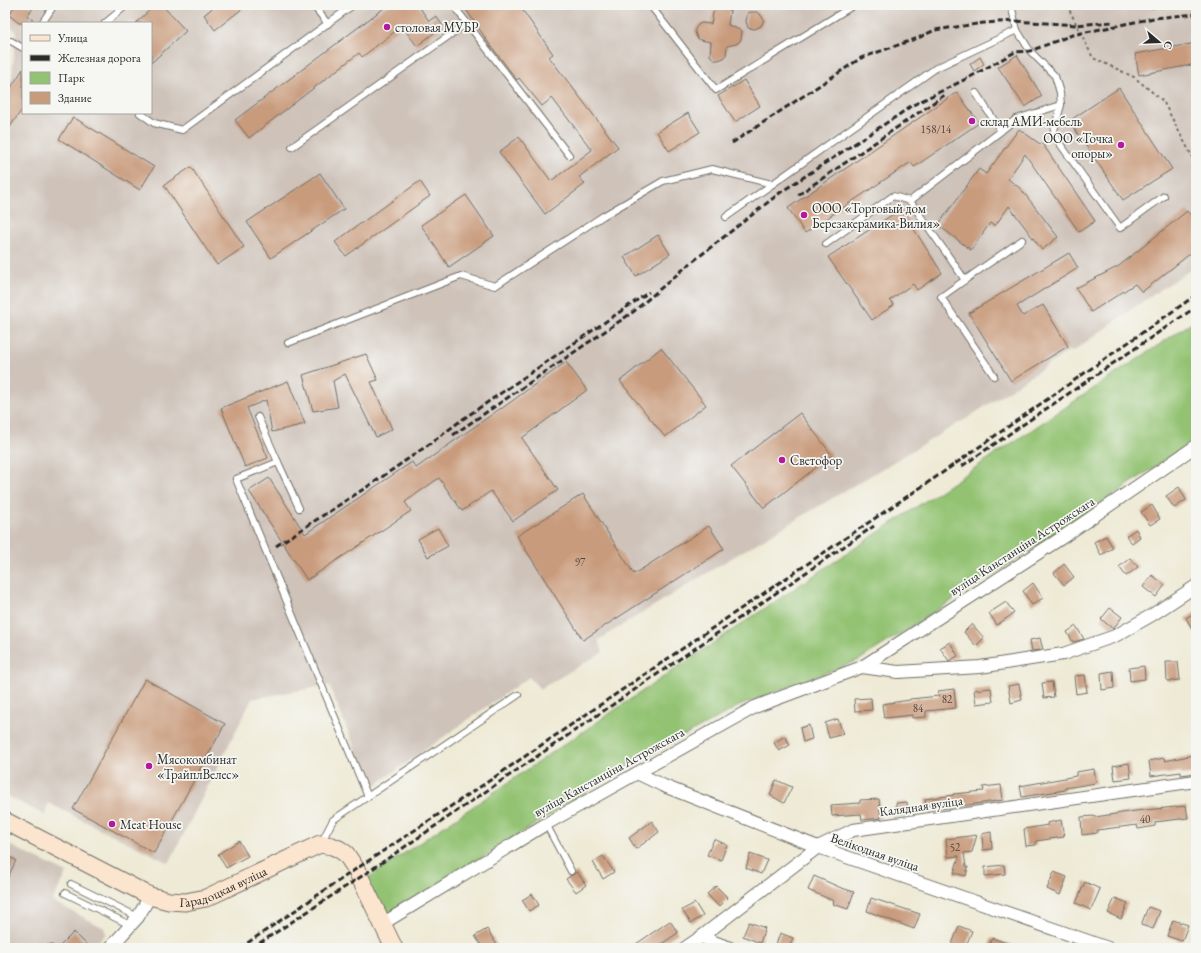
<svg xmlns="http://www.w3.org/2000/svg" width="1201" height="953" font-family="'EB Garamond',serif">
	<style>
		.industrial { fill: #cec2b9; fill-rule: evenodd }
		.green { fill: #93c372; stroke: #5f774e }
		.building { fill: #c99b7d }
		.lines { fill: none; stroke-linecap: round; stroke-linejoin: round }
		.lane-casing { stroke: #6f6e66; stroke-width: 8 }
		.street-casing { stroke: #6f6e66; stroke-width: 14 }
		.secondary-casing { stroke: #6f6e66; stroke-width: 19 }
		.path { stroke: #6f6e66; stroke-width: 2; stroke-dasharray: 3 3; stroke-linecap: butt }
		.lane { stroke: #fff; stroke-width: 6 }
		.street { stroke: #fff; stroke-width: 12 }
		.secondary { stroke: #fbe5cf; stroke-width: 17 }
		.rail { stroke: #2b2b2b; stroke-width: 3; stroke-dasharray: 6 3; stroke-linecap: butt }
		.poi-dot { fill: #b5179e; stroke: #f6f6f2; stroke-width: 1.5 }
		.labels { text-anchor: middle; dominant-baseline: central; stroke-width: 3.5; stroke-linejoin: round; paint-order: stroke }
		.number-label { font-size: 11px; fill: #524740 }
		.poi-label { font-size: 13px; fill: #2b2b2b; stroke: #f6f6f2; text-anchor: start }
		.street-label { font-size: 13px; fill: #2b2b2b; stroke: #f6f6f2 }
	</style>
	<rect width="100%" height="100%" fill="#f6f6f2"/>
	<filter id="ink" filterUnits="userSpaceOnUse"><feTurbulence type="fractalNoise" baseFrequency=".025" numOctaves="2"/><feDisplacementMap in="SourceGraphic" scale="8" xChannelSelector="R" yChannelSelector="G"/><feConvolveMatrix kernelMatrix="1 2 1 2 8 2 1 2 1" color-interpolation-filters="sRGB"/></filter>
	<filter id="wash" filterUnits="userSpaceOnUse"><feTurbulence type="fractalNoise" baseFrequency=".012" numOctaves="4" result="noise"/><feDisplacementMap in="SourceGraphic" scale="16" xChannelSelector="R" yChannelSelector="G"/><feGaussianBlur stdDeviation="0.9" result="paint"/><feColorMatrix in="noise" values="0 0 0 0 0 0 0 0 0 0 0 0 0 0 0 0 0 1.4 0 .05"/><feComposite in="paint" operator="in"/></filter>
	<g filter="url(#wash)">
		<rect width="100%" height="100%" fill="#eeead5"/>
		<g class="industrial">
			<path d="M5 5H1196V266L1139 304 1072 352 1070 350 969 417 730 559 598 640 603 652 540 689 529 677 371 788 329 685 252 699 169 863 48 803 45 815 5 795V89L12 77 16 31 5 22ZM23 23H151V113H23Z"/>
			<polygon points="5,843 67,873 52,901 104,928 106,934 91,948 5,948"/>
		</g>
		<polygon class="green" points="1196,320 1196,439 1039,545 859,660 739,706 613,775 452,877 379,919 362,882 725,635"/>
		<g id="blocks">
			<g class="building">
				<polygon points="15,5 28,5 33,8 27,16 37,23 19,23 9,15"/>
				<polygon points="155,5 162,5 186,31 151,63 151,23 136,23"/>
				<polygon points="216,5 247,5 215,30 204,15"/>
				<polygon points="388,5 418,5 429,21 436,16 443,26 417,46 402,26 362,57 359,53 249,138 235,120"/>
				<polygon points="463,5 519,5 553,54 549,57 618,147 579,177 585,184 545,214 499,152 519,137 551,181 592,150 552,98 542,106 519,78 517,80 488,42"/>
				<polygon points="719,7 723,7 730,11 728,25 742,31 741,39 739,42 736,44 727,46 726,55 724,58 718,60 714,60 710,55 711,42 700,40 697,38 695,32 695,29 699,24 702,23 711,24 713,13 716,8"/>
				<polygon points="748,12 757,12 760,14 764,20 761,26 755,29 748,28 746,21"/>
				<polygon points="1196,43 1196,64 1139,75 1135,54"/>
				<polygon points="1017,55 1042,96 1025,107 998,67"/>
				<polygon points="980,57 984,64 974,71 970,64"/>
				<polygon points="23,69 23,108 5,134 5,97"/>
				<polygon points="744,80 760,106 735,122 718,96"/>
				<polygon points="1119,88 1172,169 1123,200 1069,121"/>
				<polygon points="957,92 979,123 914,167 911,162 805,233 788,208"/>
				<polygon points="688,113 700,132 669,151 657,132"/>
				<polygon points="73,117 154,167 140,190 59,139"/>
				<polygon points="1019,129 1040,144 1042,143 1095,221 1079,232 1025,154 1008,179 1021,189 1058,237 1042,250 1009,206 995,226 990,223 971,250 938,225 979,169 986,174"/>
				<polygon points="191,167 244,247 217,265 164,185"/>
				<polygon points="320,173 344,209 271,258 247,222"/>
				<polygon points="420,181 430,196 346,256 335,242"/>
				<polygon points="466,195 494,236 449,267 421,225"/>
				<polygon points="901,209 942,273 917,290 913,284 890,300 894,305 872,320 828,257"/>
				<polygon points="1187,211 1196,222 1196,249 1142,292 1135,284 1091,312 1076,288 1119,266"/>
				<polygon points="658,235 670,254 636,276 624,257"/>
				<polygon points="1069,253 1078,268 1017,306 1023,316 1043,305 1068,346 1011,381 969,313"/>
				<polygon points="661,348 706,405 665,437 620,381"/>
				<polygon points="366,354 378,380 371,382 392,429 376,437 345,374 333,381 338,407 313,411 303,375"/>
				<polygon points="566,362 587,390 522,438 558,490 513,521 491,491 462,511 439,478 405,502 411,511 307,580 249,491 269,478 305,534 412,462 416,468 501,408 501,409"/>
				<polygon points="288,381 305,424 272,432 266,400 247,408 268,458 245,467 221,408"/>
				<polygon points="800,413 832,455 764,508 731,466"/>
				<polygon points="1179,487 1186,500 1174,508 1166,496"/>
				<polygon points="583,494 634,574 709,526 724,549 583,640 517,536"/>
				<polygon points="1152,505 1160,519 1150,525 1141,512"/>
				<polygon points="438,528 448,546 428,557 418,539"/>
				<polygon points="1136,529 1140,537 1132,543 1126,536"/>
				<polygon points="1106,536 1113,548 1101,555 1094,542"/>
				<polygon points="1130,558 1138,567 1126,576 1119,567"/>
				<polygon points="1064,564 1074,577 1064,585 1054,573"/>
				<polygon points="1152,575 1165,585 1156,597 1143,587"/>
				<polygon points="1033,583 1043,598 1032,605 1023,591"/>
				<polygon points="1006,602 1014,613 997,625 989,613"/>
				<polygon points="1110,608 1122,617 1113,629 1101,619"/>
				<polygon points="1196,612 1196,635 1186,618"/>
				<polygon points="972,624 984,638 976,646 964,632"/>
				<polygon points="1076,626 1084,639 1073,642 1067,632"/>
				<polygon points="1040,638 1043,650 1032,651 1030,640"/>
				<polygon points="950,642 958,656 949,661 940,648"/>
				<polygon points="1166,662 1178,662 1180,680 1167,681"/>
				<polygon points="1144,666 1145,679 1130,681 1129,668"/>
				<polygon points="1113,671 1114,688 1102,690 1101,673"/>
				<polygon points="1085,675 1087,692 1076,694 1074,676"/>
				<polygon points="145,679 225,724 154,853 73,809"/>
				<polygon points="1052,682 1054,697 1044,698 1042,683"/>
				<polygon points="1019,684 1022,700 1011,703 1008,686"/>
				<polygon points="991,688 993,702 976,704 974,690"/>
				<polygon points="954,689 956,708 926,711 926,717 912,718 912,715 884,718 882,704 910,700 910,699 939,696 938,691"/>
				<polygon points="871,698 872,710 855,711 854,699"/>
				<polygon points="838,719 843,734 829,738 825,723"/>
				<polygon points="809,725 812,739 803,742 800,728"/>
				<polygon points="785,736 790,745 779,751 774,743"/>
				<polygon points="1193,755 1196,773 1181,775 1181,772 1151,776 1149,761 1164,758 1165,761"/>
				<polygon points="1129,763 1131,778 1115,780 1113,766"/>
				<polygon points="1094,769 1096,783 1065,788 1065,790 1022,797 1020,786 1076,776 1076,772"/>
				<polygon points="776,780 792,787 784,803 770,795"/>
				<polygon points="1001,785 1003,800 926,811 925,799 954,795 953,794 984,791 983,787"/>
				<polygon points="879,799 881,818 862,820 861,814 832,816 831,805 860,803 860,800"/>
				<polygon points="907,802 908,812 897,814 896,803"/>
				<polygon points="1186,806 1188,818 1155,822 1155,826 1138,829 1137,825 1097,830 1097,833 1082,835 1081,817 1094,816 1095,817 1135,811"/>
				<polygon points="1061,820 1064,837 1036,841 1036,845 1026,846 1024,829 1048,825 1047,823"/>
				<polygon points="652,821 659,832 636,849 629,838"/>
				<polygon points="991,832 992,849 983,850 982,834"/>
				<polygon points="977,835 972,852 964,853 966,867 968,867 966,876 954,873 959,856 948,857 946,839"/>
				<polygon points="714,839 727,845 721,860 707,855"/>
				<polygon points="239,841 248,856 226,868 218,854"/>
				<polygon points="750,854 767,860 761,874 746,868"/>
				<polygon points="5,855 16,860 5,884"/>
				<polygon points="603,856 614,872 603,879 593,862"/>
				<polygon points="1004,865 1005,874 985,876 985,867"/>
				<polygon points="577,872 586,885 576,892 566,879"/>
				<polygon points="1054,872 1067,877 1060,895 1047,889"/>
				<polygon points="814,876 839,887 854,892 848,909 833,904 834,901 808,890"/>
				<polygon points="1085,882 1100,889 1091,910 1076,903"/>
				<polygon points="716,886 728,898 719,907 707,894"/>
				<polygon points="532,894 539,905 529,911 522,900"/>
				<polygon points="871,898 920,914 914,929 867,911"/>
				<polygon points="1115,898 1128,903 1121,919 1108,913"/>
				<polygon points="695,903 703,916 691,923 682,910"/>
				<polygon points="1148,907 1160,911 1153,929 1141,925"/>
				<polygon points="1173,920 1188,925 1182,941 1167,936"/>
				<polygon points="670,921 678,933 655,948 630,948"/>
				<polygon points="749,922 765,928 760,943 743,936"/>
				<polygon points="959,926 972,931 965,948 962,948 952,944"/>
				<polygon points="487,929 497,945 491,948 483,948 475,936"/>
				<polygon points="74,932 90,948 58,948"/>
				<polygon points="780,933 793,938 789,948 775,948"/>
				<polygon points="992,938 1018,947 1018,948 988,948"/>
			</g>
		</g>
	</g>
	<g filter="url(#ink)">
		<use href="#blocks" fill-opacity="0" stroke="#6f6e66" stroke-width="1"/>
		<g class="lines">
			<defs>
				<g id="lane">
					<polyline points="313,5 328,24"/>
					<polyline points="453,5 569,155"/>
					<polyline points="650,5 716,90 854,5"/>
					<polyline points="42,23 54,5"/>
					<polyline points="105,23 127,5"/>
					<polyline points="5,41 11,41 23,48"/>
					<polyline points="976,93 1001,131 1016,119 1061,105 1060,93 1055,76 1030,51 1017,30 1011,5"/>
					<polyline points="1061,105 1053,134 1120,228 1164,196"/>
					<polyline points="140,113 154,123 182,130 353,5"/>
					<polyline points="292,147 467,23"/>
					<polyline points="910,201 965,280 941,297 994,376"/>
					<polyline points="726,217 936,68 1017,30"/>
					<polyline points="826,244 893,196 910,201 1001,131"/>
					<polyline points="965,280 1022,240"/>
					<polyline points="288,343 461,276 495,286 603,216 663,181 712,169 772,184"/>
					<polyline points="258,417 278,462"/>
					<polyline points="299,508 278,462 236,479 368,797"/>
					<polyline points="546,824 571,871"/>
					<polyline points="321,843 333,820 518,695"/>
					<polyline points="71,884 138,917"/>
					<polyline points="65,893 130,925"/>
					<polyline points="49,948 50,948"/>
				</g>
				<g id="street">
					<polyline points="862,667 898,672 980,667 1063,654 1115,636 1152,615 1196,586"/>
					<polyline points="637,773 664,786 818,847 1108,948"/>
					<polyline points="382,924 546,824 755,707 862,667 1066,535 1196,446"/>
					<polyline points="701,937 730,948"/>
					<polyline points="110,948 138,917 150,896"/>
					<polyline points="685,948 701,937 818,847 853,830 1196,781"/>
				</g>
				<g id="secondary">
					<path id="s1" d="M5 821 150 896 169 901 185 902 206 898 320 844 332 846 339 849 346 854 356 869 394 948"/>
				</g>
			</defs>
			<use href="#lane" class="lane-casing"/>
			<use href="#street" class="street-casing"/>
			<use href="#secondary" class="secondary-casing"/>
			<polyline class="path" points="1067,5 1093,58 1134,77 1163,101 1196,164"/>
			<use href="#lane" class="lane"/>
			<use href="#street" class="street"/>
			<use href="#secondary" class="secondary"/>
			<g class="rail">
				<polyline points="1123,5 1144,7 1196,6"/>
				<polyline points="732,143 861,58 918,38 935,30 984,23 1015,21 1077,25 1113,22"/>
				<polyline points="798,195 946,94"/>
				<polyline points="453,435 633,312 687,266 781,192 900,114 911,106 970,77 1015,52 1030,51 1072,35 1154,18 1196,14"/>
				<polyline points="962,466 1196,307"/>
				<polyline points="276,546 376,481 431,443 463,419 649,292"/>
				<polyline points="240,948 356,869 486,783 730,616 942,473 1196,295"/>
				<polyline points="252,948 365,874 874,526"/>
			</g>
		</g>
	</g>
	<g class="poi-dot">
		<circle cx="387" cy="27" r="4"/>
		<circle cx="972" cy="121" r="4"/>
		<circle cx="1121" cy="145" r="4"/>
		<circle cx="804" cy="215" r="4"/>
		<circle cx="782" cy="460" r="4"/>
		<circle cx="149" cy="766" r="4"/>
		<circle cx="112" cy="824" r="4"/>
	</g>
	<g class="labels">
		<g class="number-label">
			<text x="936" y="129">158/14</text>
			<text x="580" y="562">97</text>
			<text x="947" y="699">82</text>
			<text x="918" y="708">84</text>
			<text x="1145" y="819">40</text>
			<text x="955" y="847">52</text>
		</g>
		<g class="poi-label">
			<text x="395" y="27">столовая МУБР</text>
			<text x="980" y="121">склад АМИ-мебель</text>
			<text x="1113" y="138" text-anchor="end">ООО «Точка<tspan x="1113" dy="15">опоры»</tspan></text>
			<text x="812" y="208">ООО «Торговый дом<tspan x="812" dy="15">Березакерамика-Вилия»</tspan></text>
			<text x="790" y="460">Светофор</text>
			<text x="157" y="759">Мясокомбинат<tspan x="157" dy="15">«ТрайплВелес»</tspan></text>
			<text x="120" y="824">Meat House</text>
		</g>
		<g class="street-label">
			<text transform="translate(1022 546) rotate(-33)">вуліца Канстанціна Астрожскага</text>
			<text transform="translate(609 772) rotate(-29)">вуліца Канстанціна Астрожскага</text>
			<text transform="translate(921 806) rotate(-8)">Калядная вуліца</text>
			<text transform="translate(875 852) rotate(19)">Велікодная вуліца</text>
			<text stroke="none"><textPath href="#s1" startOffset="240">Гарадоцкая вуліца</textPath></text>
		</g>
	</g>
	<rect width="1201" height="953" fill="none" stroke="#f6f6f2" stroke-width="20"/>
	<rect x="22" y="22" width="130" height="92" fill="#f6f6f2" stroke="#a5a5a2"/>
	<rect x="30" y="35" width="20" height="6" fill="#fbe5cf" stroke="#a5a5a2"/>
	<text x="58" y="42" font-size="12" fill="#2b2b2b">Улица</text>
	<rect x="30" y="55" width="20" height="6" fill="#2b2b2b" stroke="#a5a5a2"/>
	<text x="58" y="62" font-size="12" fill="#2b2b2b">Железная дорога</text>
	<rect x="30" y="72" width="20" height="12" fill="#93c372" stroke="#a5a5a2"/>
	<text x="58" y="82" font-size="12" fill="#2b2b2b">Парк</text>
	<rect x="30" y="92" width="20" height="12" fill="#c99b7d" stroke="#a5a5a2"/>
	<text x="58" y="102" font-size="12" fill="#2b2b2b">Здание</text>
	<g transform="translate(1159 42) rotate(109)" stroke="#f6f6f2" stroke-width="3" paint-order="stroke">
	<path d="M0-3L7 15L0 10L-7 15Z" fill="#2b2b2b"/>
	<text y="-6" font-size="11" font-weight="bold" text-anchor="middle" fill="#2b2b2b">С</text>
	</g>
</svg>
